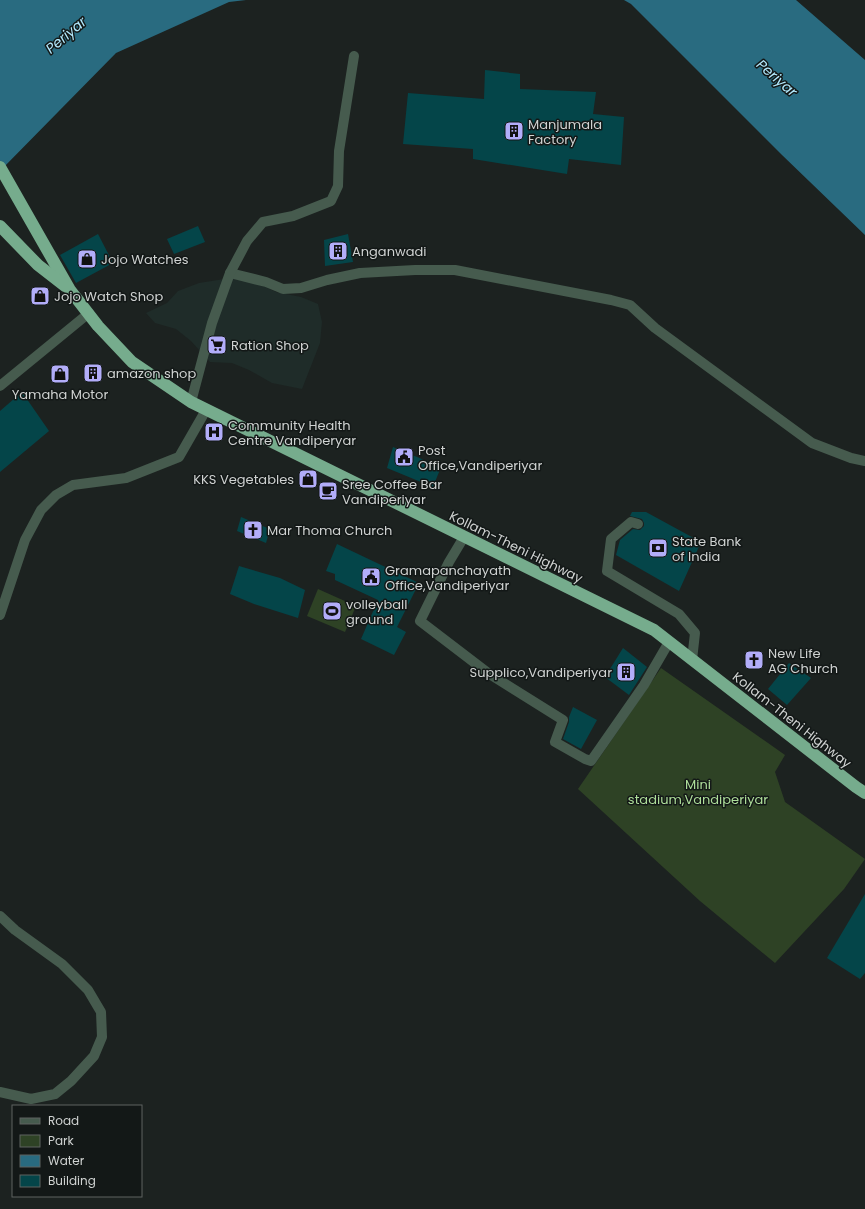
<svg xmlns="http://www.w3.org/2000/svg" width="865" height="1209" font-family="Poppins,sans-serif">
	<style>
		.built { fill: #1f2c29 }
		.green { fill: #2e4225 }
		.water { fill: #296b80 }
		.building { fill: #044549 }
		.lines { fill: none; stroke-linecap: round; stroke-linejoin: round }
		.minor { stroke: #465b4e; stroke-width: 10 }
		.highway { stroke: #76ac8d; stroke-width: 12 }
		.labels { text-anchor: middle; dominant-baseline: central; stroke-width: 3; stroke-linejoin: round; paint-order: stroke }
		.poi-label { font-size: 13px; fill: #cfd2d1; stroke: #131817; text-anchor: start }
		.street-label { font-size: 13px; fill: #cfd2d1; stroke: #131817 }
		.park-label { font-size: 13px; fill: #aede9a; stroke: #131817 }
		.water-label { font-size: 14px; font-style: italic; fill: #b3eafe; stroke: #131817 }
	</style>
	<rect width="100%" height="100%" fill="#1c2220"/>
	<polygon class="built" points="243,276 276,292 301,297 318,304 322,322 320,343 302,389 272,383 249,370 232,363 210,362 191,341 176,329 155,323 146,313 167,303 178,291 199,283"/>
	<g class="green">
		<polygon points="318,589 356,606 345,632 307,616"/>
		<polygon points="661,668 785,755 775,772 785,802 865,859 844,889 775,963 700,901 578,789"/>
	</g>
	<g class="water">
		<polygon points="0,0 246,0 229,2 116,53 0,171"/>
		<polygon points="624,0 796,0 865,60 865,235 782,155 631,4"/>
	</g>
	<g class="building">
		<polygon points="485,70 520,74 520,89 596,92 593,114 624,117 621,165 569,159 567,174 473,159 473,149 403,144 408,93 484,99"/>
		<polygon points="198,226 205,242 174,254 167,239"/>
		<polygon points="98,234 113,263 76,283 60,255"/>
		<polygon points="348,234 353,262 325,266 324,240"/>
		<polygon points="22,392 49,431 0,472 0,411"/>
		<polygon points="393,447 441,467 433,487 387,468"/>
		<polygon points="632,512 646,512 701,542 679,591 616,555 620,540 633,529 640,530 644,526 644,523 642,519 630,516"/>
		<polygon points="241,517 270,529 266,543 237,531"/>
		<polygon points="337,544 419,583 397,627 406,632 394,655 361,639 378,600 335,580 335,574 326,571"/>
		<polygon points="239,566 280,578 305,590 298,618 254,604 230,594"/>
		<polygon points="623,648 647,667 629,695 605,677"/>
		<polygon points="789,663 811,678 787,705 768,689"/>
		<polygon points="573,707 597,720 581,749 563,739 569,722 569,717"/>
		<polygon points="865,894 865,973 860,979 827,958"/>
	</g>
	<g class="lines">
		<g class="minor">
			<polyline points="230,273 266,282 283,289 301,288 327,280 360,273 415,270 455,270 611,300 630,305 655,328 812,443 851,458 865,461"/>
			<polyline points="0,386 89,313"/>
			<polyline points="191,402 212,323 230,273 247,241 263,222 293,216 331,201 338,186 339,151 354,56"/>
			<polyline points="638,524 631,522 611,539 607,571 679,614 695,633 692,660"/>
			<polyline points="464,537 449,562 420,621 488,673 563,720 555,742 585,759 591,761 644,685 669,642"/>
			<polyline points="0,615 25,540 41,510 56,495 73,485 126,478 179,457 206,410"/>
			<polyline points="0,916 15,930 62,964 88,990 101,1012 102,1037 94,1056 71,1081 55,1094 31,1099 0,1092"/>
		</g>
		<g class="highway">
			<polyline points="0,167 70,290 98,326 132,362 191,402 654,630 856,787 865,793"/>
			<polyline points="0,226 38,265 65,286"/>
		</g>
	</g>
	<defs>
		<symbol id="building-square" viewBox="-11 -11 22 22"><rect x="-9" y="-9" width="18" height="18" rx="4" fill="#b2adf9" stroke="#131817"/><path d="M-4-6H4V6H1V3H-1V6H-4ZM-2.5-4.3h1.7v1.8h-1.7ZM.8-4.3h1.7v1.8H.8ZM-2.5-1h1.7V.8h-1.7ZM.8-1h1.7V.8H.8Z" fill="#111"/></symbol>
		<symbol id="shop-square" viewBox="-11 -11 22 22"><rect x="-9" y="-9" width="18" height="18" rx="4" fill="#b2adf9" stroke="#131817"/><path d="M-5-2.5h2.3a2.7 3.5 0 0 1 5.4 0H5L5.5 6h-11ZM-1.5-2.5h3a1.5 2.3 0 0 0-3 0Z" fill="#111"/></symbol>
		<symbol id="supermarket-square" viewBox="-11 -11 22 22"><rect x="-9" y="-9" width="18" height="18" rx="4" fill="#b2adf9" stroke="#131817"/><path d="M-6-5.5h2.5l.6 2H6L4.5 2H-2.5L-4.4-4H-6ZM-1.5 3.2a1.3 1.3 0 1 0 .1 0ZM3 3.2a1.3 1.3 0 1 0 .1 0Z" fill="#111"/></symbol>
		<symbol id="hospital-square" viewBox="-11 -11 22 22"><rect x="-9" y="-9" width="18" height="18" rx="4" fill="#b2adf9" stroke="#131817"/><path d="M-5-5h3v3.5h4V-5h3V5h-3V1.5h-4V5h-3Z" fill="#111"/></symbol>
		<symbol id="civic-square" viewBox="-11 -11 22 22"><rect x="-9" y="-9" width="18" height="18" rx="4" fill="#b2adf9" stroke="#131817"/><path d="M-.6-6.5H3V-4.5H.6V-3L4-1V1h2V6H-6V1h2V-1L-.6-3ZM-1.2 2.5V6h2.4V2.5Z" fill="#111"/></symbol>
		<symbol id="cafe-square" viewBox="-11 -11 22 22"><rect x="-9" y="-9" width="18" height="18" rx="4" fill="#b2adf9" stroke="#131817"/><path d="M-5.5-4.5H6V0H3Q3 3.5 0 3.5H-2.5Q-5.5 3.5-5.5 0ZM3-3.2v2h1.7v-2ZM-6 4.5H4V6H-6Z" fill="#111"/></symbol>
		<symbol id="church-square" viewBox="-11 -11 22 22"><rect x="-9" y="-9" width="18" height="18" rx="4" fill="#b2adf9" stroke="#131817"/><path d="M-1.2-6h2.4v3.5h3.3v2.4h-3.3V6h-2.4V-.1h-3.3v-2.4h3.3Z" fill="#111"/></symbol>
		<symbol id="bank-square" viewBox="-11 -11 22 22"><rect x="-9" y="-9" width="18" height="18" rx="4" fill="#b2adf9" stroke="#131817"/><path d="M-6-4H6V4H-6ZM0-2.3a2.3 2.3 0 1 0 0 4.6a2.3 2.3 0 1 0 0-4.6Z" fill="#111"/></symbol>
		<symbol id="stadium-square" viewBox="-11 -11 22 22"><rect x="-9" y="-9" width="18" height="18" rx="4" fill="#b2adf9" stroke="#131817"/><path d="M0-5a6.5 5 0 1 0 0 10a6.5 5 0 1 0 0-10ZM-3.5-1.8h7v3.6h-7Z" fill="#111"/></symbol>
	</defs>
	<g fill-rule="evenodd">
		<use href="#building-square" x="503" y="120" width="22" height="22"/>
		<use href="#building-square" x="327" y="240" width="22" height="22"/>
		<use href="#shop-square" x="76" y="248" width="22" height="22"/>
		<use href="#shop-square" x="29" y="285" width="22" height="22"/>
		<use href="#supermarket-square" x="206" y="334" width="22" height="22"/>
		<use href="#building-square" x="82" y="362" width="22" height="22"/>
		<use href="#shop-square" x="49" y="363" width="22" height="22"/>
		<use href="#hospital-square" x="203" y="421" width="22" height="22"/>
		<use href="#civic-square" x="393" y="446" width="22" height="22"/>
		<use href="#shop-square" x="297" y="468" width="22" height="22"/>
		<use href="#cafe-square" x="317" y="480" width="22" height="22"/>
		<use href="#church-square" x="242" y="519" width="22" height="22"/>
		<use href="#bank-square" x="647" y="537" width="22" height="22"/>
		<use href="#civic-square" x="360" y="566" width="22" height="22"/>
		<use href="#stadium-square" x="321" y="600" width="22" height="22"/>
		<use href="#church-square" x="743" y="649" width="22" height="22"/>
		<use href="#building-square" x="615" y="661" width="22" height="22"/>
	</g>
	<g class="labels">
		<g class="poi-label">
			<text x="528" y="124">Manjumala<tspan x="528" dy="15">Factory</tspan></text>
			<text x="352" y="251">Anganwadi</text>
			<text x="101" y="259">Jojo Watches</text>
			<text x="54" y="296">Jojo Watch Shop</text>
			<text x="231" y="345">Ration Shop</text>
			<text x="107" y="373">amazon shop</text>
			<text x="60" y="394" text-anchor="middle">Yamaha Motor</text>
			<text x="228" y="425">Community Health<tspan x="228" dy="15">Centre Vandiperyar</tspan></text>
			<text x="418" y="450">Post<tspan x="418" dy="15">Office,Vandiperiyar</tspan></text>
			<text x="294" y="479" text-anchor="end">KKS Vegetables</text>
			<text x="342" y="484">Sree Coffee Bar<tspan x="342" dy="15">Vandiperiyar</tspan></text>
			<text x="267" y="530">Mar Thoma Church</text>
			<text x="672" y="541">State Bank<tspan x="672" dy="15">of India</tspan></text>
			<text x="385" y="570">Gramapanchayath<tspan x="385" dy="15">Office,Vandiperiyar</tspan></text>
			<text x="346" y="604">volleyball<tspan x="346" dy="15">ground</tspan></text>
			<text x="768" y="653">New Life<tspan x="768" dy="15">AG Church</tspan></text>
			<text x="612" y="672" text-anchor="end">Supplico,Vandiperiyar</text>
		</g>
		<g class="street-label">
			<text transform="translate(516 547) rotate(26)">Kollam-Theni Highway</text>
			<text transform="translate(792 720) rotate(38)">Kollam-Theni Highway</text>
		</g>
		<g class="park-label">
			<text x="698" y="784">Mini<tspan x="698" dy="15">stadium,Vandiperiyar</tspan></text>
		</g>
		<g class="water-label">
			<text transform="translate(66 35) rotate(-40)">Periyar</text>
			<text transform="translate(777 78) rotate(41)">Periyar</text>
		</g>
	</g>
	<rect x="12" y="1105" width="130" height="92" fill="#131817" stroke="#5e6261"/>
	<rect x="20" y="1118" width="20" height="6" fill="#465b4e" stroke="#5e6261"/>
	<text x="48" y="1125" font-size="12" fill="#cfd2d1">Road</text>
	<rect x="20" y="1135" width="20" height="12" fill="#2e4225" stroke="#5e6261"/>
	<text x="48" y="1145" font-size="12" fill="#cfd2d1">Park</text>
	<rect x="20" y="1155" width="20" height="12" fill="#296b80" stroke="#5e6261"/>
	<text x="48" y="1165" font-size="12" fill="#cfd2d1">Water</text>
	<rect x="20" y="1175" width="20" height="12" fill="#044549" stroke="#5e6261"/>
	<text x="48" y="1185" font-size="12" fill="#cfd2d1">Building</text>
</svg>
